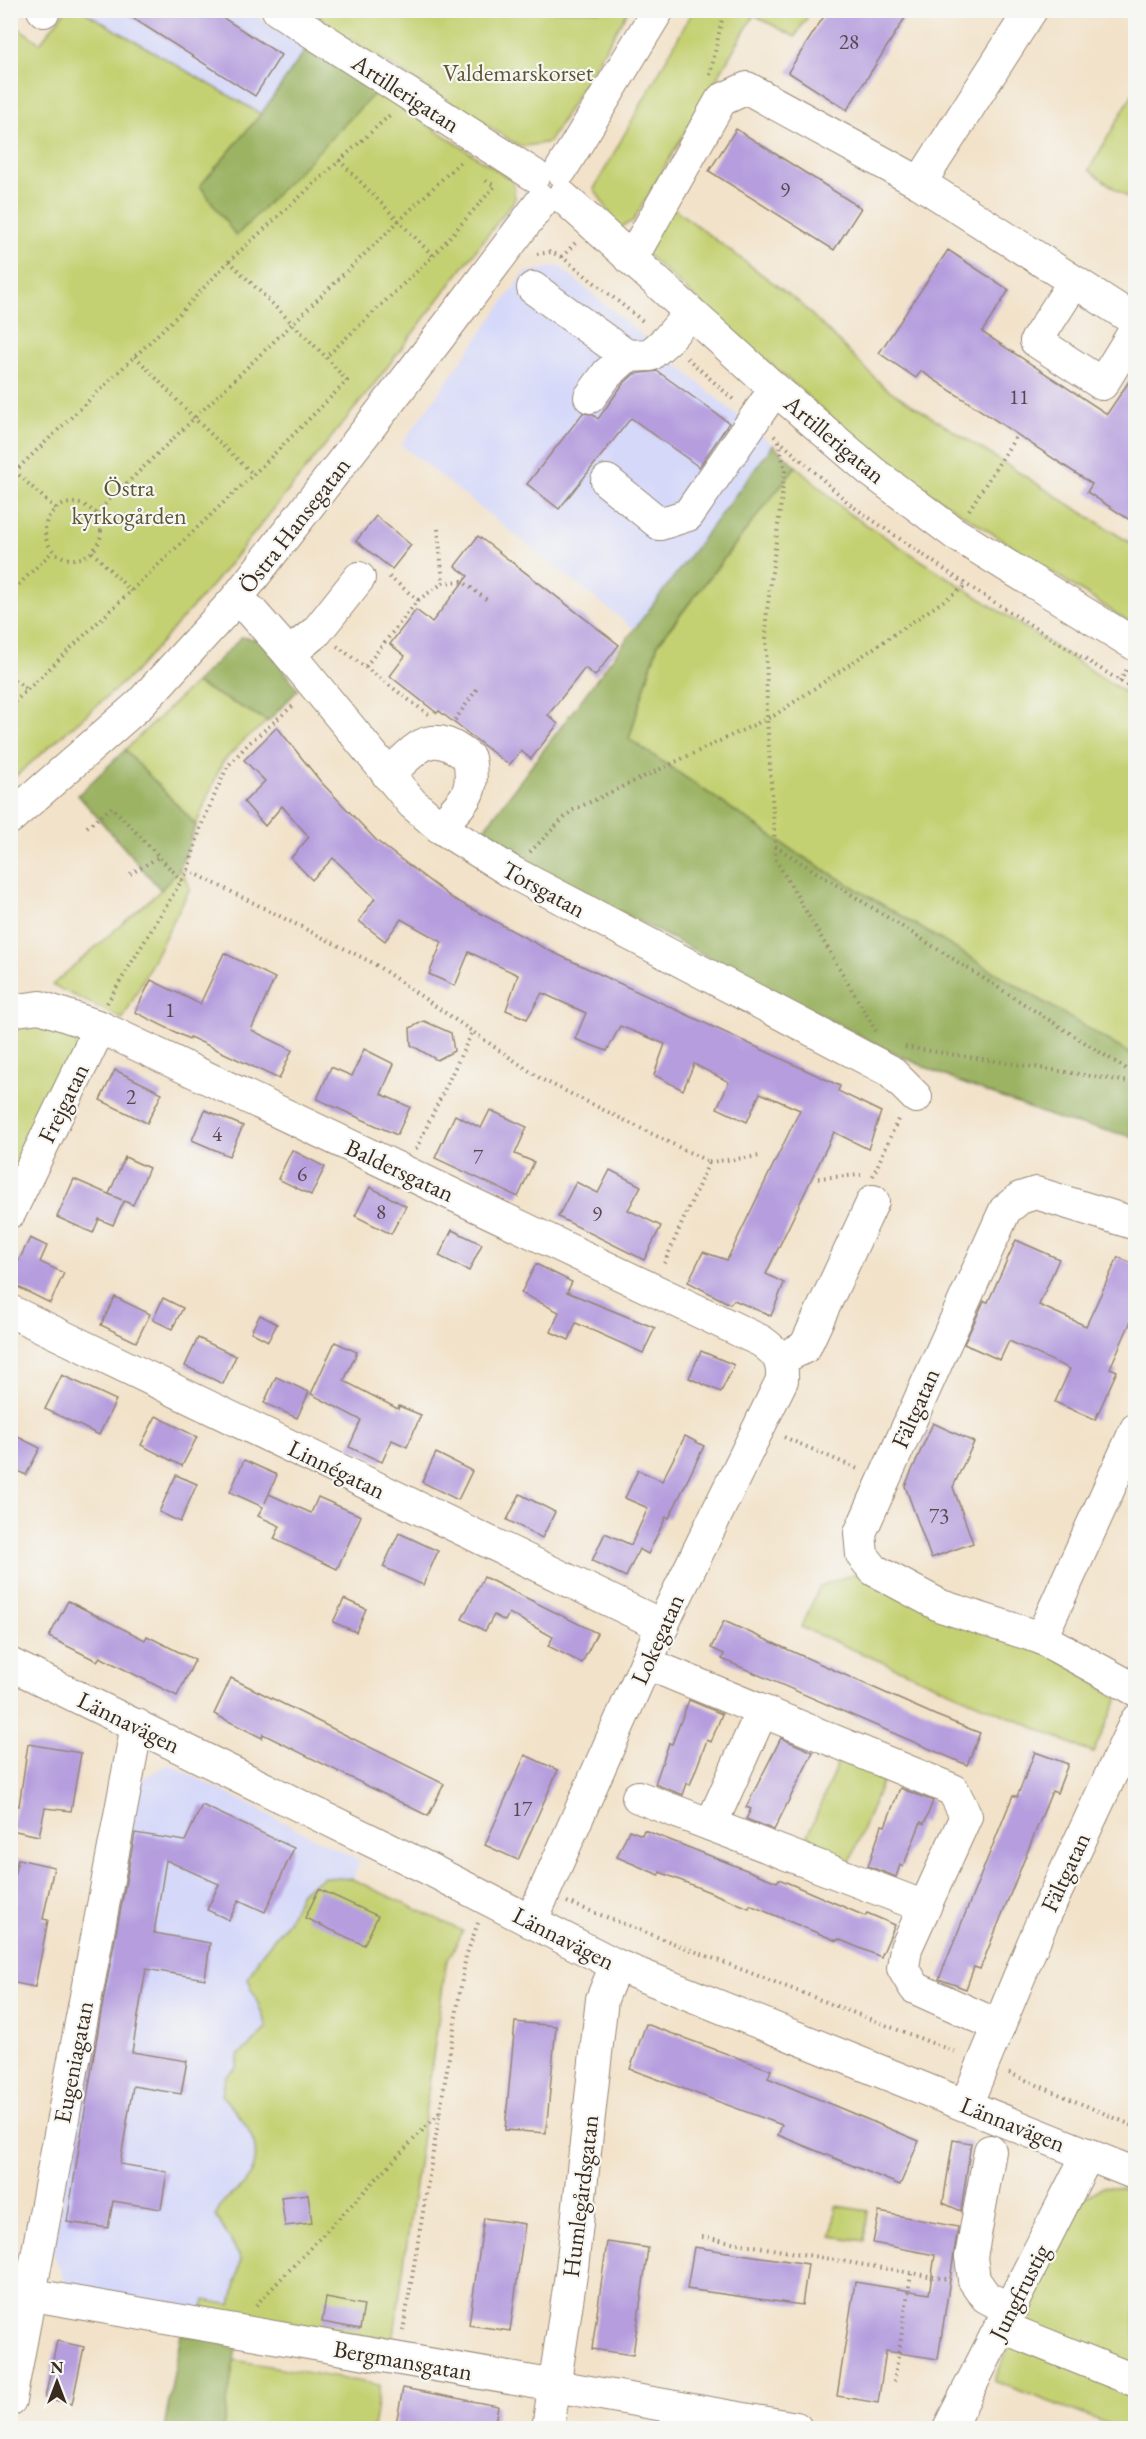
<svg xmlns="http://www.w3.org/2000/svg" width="1146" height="2439" font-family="'EB Garamond',serif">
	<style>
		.built { fill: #d5d8f9 }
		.green { fill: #c4d172; stroke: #807e48; stroke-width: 1.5 }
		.forest { fill: #9bb364; stroke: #6b6e41; stroke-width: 1.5 }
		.building { fill: #b59dde }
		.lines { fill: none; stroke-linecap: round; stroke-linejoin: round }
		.minor-casing { stroke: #968674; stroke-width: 34 }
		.path { stroke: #968674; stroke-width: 4; stroke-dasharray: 1.5 4.5; stroke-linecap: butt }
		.minor { stroke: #fff; stroke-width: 32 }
		.labels { text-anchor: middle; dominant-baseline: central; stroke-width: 4.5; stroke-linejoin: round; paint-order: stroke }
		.number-label { font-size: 21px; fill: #5a474e }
		.park-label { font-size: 24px; fill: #5d5433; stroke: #f6f6f2 }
		.street-label { font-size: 24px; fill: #3b2a1e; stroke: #f6f6f2 }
	</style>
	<rect width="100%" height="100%" fill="#f6f6f2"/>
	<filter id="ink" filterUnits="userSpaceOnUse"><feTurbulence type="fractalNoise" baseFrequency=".0167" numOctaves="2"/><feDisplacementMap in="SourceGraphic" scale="12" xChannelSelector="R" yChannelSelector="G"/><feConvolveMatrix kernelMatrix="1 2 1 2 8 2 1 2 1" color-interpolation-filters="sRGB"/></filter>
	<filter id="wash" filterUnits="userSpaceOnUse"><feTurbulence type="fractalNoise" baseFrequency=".008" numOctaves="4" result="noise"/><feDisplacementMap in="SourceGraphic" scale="24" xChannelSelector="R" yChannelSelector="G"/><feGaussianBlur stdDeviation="1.35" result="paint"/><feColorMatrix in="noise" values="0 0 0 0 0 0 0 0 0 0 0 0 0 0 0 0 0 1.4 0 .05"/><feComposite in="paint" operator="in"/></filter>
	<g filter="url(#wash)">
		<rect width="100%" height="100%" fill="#f2e2c9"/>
		<g class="built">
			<polygon points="83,11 247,11 306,49 261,114"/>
			<polygon points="559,266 773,445 634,629 401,445 525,272"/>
			<polygon points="169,1764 360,1861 353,1879 463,1931 446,1964 393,2342 67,2286 53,2253 136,1782"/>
		</g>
		<g class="green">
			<polygon points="65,11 83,11 261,114 201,185 377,91 513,181 515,199 372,387 214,583 133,674 11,780 10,22 40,43"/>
			<polygon points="318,11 628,11 549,142 521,147 325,24"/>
			<polygon points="693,11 811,11 795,37 754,15 633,221 619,228 605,222 610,213 594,189"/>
			<polygon points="1133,93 1136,95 1135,203 1089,170"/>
			<polygon points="664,201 800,303 884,387 1135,546 1135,626 881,461 638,247"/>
			<polygon points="796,466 848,513 1135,699 1135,1057 795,852 629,739 658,644"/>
			<polygon points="195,683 268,721 244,740 222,763 196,825 125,750"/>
			<polygon points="180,868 190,888 123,1019 52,985 161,890"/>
			<polygon points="11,1023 64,1029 73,1035 79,1052 11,1193"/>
			<polygon points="859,1572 1039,1646 1118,1698 1093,1753 801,1627 820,1586"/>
			<polygon points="840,1757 885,1775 848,1866 803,1848"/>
			<path d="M324 1877 352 1879 463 1931 446 1964 393 2342 203 2309 205 2300 231 2305 241 2259 216 2216C218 2211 221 2204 225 2200 232 2194 241 2189 246 2182 270 2149 244 2120 222 2096L225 2077 236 2068 239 2054 251 2045 267 2027 248 1978 260 1956 288 1921 301 1892Z"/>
			<polygon points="1103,2186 1135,2190 1135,2428 1119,2428 994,2381 1024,2312 1084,2198"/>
			<polygon points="836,2206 868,2211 864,2241 832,2236"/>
			<polygon points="234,2360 380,2385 373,2428 223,2428"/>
		</g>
		<g class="forest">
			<polygon points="306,49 377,91 236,236 200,186 261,114"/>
			<polygon points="773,445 796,466 658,643 629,739 795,852 1135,1057 1135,1137 1064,1121 959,1082 896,1054 533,867 481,833"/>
			<polygon points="242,637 263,641 298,690 268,721 195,683"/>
			<polygon points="125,750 196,825 180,868 161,890 78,795"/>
			<polygon points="181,2334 237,2342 223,2428 164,2428"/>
		</g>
		<g id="blocks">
			<g class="building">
				<polygon points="120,10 211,10 281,55 255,96"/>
				<polygon points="828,10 910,10 847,110 788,72"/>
				<polygon points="736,129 861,208 834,250 709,171"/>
				<polygon points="948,250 1009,290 982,332 1107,414 1136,371 1136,524 1087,492 1092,484 921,371 916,378 879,353"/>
				<polygon points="657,371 729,423 699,467 631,418 559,509 527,484 583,413 592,414 598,419 623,384 634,374"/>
				<polygon points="376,516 411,545 392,569 356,541"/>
				<polygon points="478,536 619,645 595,676 585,668 548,715 558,724 531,759 521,751 509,765 439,711 437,713 390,676 405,656 390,644 416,610 432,622 468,576 455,566"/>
				<polygon points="277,727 321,782 377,841 452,898 548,950 840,1086 838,1091 881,1112 868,1149 834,1132 766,1274 784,1283 771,1316 734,1300 730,1304 688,1282 703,1252 727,1260 800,1110 760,1093 747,1122 717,1108 729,1082 694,1064 683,1090 654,1075 665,1044 620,1026 607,1051 575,1039 586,1013 542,993 527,1019 506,1010 518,975 469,952 455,986 429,974 442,942 401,919 385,941 359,921 375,898 333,858 312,880 291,858 309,837 282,806 265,826 244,802 265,781 244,760"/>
				<polygon points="224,953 275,978 251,1030 292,1050 279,1079 190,1037 189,1039 135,1012 151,980 200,1004"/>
				<polygon points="424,1021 451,1033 454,1051 437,1060 411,1045 410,1028"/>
				<polygon points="364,1049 394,1064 381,1094 410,1107 397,1135 317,1099 331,1067 352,1076"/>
				<polygon points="115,1070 162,1093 147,1123 100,1100"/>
				<polygon points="205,1110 243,1126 229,1156 192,1140"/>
				<polygon points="490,1110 527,1127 515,1154 534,1162 518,1197 435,1158 455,1115 481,1128"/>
				<polygon points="292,1150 325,1167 311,1195 278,1179"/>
				<polygon points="125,1157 149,1168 133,1205 124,1201 113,1225 99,1219 93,1233 57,1217 74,1179 122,1200 109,1194"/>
				<polygon points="610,1170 641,1186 628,1210 661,1226 644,1260 558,1217 576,1182 598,1193"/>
				<polygon points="370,1187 406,1206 391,1234 355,1216"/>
				<polygon points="452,1230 482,1244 469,1271 439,1256"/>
				<polygon points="30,1238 47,1246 40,1262 64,1273 50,1303 10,1283 10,1278"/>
				<polygon points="1016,1240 1059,1259 1039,1305 1086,1326 1118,1257 1136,1265 1136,1324 1131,1321 1110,1368 1117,1371 1095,1420 1055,1402 1070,1369 1009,1341 1000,1360 964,1344 984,1301 988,1302"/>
				<polygon points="536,1264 572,1282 567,1292 655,1328 643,1353 576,1323 569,1340 551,1332 559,1312 521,1293"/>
				<polygon points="115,1297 150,1314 136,1342 101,1325"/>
				<polygon points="163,1298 183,1308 172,1329 153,1320"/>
				<polygon points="260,1315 277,1324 268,1341 251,1332"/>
				<polygon points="198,1338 236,1356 223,1384 185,1366"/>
				<polygon points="335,1342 357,1352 344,1381 398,1409 399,1406 421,1415 407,1447 392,1440 382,1462 349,1447 361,1420 311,1394"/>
				<polygon points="701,1351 734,1365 721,1392 689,1378"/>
				<polygon points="62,1375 116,1400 99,1435 45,1409"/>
				<polygon points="276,1377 309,1392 297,1418 264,1403"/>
				<polygon points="156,1416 197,1437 182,1466 141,1445"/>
				<polygon points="933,1423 974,1442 953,1487 973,1543 931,1558 905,1486"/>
				<polygon points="10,1433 40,1448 26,1475 10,1467"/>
				<polygon points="685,1436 704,1446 669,1518 666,1517 648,1554 639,1549 626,1577 592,1561 605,1533 631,1545 648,1508 625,1498 638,1470 662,1481"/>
				<polygon points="436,1453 472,1471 458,1500 422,1482"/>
				<polygon points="244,1460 277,1475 265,1503 269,1494 311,1513 318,1497 361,1516 337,1569 274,1539 280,1526 258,1516 263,1507 230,1492"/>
				<polygon points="176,1475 197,1484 180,1522 159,1512"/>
				<polygon points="520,1494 555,1512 542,1538 507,1520"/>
				<polygon points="399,1533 438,1551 423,1585 383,1567"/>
				<polygon points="484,1577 597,1633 582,1663 548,1646 553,1637 509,1613 505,1621 494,1615 485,1631 462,1619"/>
				<polygon points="344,1599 366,1609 356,1632 333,1622"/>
				<polygon points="68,1601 145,1640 147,1636 195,1660 177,1696 100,1657 97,1661 49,1637"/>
				<polygon points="724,1621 935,1715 980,1733 967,1765 722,1659 724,1654 711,1648"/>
				<polygon points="231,1678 444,1784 428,1816 263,1734 262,1738 214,1714"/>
				<polygon points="689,1700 722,1714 711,1742 707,1740 690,1785 687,1783 683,1795 655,1784 669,1743 672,1744"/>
				<polygon points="781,1738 813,1752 774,1830 746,1819 751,1809 746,1807"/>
				<polygon points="28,1744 81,1753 71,1811 45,1808 39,1836 11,1830 17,1805 19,1806"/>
				<polygon points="1035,1752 1068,1764 1057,1793 1052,1791 980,1969 974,1967 966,1989 939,1979 1013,1795 1017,1797"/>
				<polygon points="525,1755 558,1770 518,1860 485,1845"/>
				<polygon points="900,1788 933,1801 924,1824 921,1822 903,1867 900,1865 896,1877 868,1866 882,1825 885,1826"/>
				<polygon points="202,1805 294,1848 265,1912 239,1900 229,1920 207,1910 219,1884 166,1860 154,1933 210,1943 205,1979 146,1969 132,2052 187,2061 181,2094 133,2086 120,2164 167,2172 161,2209 113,2201 108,2228 67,2222 100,2018 135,1833 185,1841"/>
				<polygon points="629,1830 642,1835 644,1830 777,1882 779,1879 865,1916 867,1913 895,1925 881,1957 838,1939 837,1941 750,1905 749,1908 660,1872 659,1875 617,1857"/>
				<polygon points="18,1859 54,1867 43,1919 48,1920 35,1987 10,1982 10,1893"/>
				<polygon points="319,1889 378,1916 364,1945 305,1918"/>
				<polygon points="515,2022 556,2026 546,2133 505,2130"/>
				<polygon points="646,2024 771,2070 768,2078 919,2141 900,2185 778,2135 782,2125 630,2069"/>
				<polygon points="953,2140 971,2143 961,2211 943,2203"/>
				<polygon points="308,2194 312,2223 285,2226 281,2197"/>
				<polygon points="879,2212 958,2227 938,2359 886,2351 878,2403 837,2396 855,2282 929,2294 935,2255 873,2243"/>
				<polygon points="484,2218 525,2224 510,2331 469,2325"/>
				<polygon points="607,2242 648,2248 633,2355 592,2349"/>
				<polygon points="694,2247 808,2264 802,2305 687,2289"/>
				<polygon points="326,2298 364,2305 360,2329 322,2322"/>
				<polygon points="57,2341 84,2347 72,2404 45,2398"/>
				<polygon points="403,2388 498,2406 494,2428 395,2428"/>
			</g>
		</g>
	</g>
	<g filter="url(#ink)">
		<use href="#blocks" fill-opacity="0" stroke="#968674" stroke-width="1.5"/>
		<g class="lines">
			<defs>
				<g id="minor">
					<polyline points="43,10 44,11"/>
					<polyline points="278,10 534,175"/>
					<polyline points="561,170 658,10"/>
					<polyline points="920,183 1031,10"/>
					<polyline points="563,197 775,389 871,471 954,533 1136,645"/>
					<polyline points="629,258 638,247 721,100 747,88 920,183 1136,321"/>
					<polyline points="1074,282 1036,341 1102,384 1136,329"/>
					<polyline points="533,288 627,356 650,355 667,340 690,313"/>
					<polyline points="590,397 607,374 627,356"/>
					<polyline points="607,481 660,524 688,515 775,389"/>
					<polyline points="236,599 251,611 289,654 412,803 440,827 510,871 890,1071 916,1097"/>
					<polyline points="289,654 317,631 359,578"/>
					<path d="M388 775C419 746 430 726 469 758 476 796 463 800 440 827"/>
					<polyline points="10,818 141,703 236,599 433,345 542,201"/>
					<path d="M10 1011 40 1007 100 1027 761 1341C777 1352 783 1360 782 1380L668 1613 531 1922"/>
					<polyline points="10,1212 100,1027"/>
					<polyline points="1136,1224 1036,1193 1020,1198 1005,1210 860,1533 862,1555 874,1570 941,1606 1041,1638 1136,1690"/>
					<polyline points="10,1311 663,1626"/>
					<polyline points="781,1359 805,1347 873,1201"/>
					<polyline points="1041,1638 1136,1429"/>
					<polyline points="646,1663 953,1790 966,1816 906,1948 903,1968 915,1988 999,2026"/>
					<polyline points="10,1664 427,1868 616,1965 1136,2174"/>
					<polyline points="638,1797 925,1907"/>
					<polyline points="711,1825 762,1711"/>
					<polyline points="966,2105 1042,1922 1136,1721"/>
					<polyline points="990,2151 971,2257 974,2280 986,2297 1011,2310"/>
					<polyline points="10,2291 796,2428"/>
					<polyline points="1002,2327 1136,2381"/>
					<polyline points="10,2400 137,1725"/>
					<polyline points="548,2428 572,2268 602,1999 616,1965"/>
					<polyline points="949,2428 1088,2154"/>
				</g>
			</defs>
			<use href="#minor" class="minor-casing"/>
			<g class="path">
				<polyline points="710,75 724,10"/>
				<polyline points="339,160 433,256"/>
				<polyline points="575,243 562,257 644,322"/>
				<polyline points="537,254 551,252 562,257"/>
				<polyline points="229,261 326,357"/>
				<polyline points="135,356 195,419 253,474"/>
				<polyline points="687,358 735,401"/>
				<polyline points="774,436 852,506 967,585 1136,691"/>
				<polyline points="779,441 785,471 766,619 767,719 776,860 876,1031"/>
				<polyline points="10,467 56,509"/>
				<polyline points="10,476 179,314 229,261 390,115"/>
				<circle cx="73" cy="531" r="28"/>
				<polyline points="969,510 1017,435"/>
				<polyline points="96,513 462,160"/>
				<polyline points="438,529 443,583"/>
				<polyline points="92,552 131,591"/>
				<polyline points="10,593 53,551"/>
				<polyline points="418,600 443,583 462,581 487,600"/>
				<polyline points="337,646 365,667 418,600 387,575"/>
				<polyline points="365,667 429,715"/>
				<polyline points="10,676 27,690"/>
				<polyline points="1120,682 1127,669"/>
				<polyline points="10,706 260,468 347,381 326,357 433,256 495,186 485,180"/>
				<polyline points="455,720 479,686"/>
				<polyline points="87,827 112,807 182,881"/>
				<polyline points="775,846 1136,1075"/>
				<polyline points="530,852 571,811 775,715 967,585"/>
				<polyline points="188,870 373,963 541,1079 709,1162 663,1266"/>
				<polyline points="130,874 159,857"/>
				<polyline points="107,1003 188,870 201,826 227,767 248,744 295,704"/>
				<polyline points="905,1047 1136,1083"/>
				<polyline points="416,1149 473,1030"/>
				<polyline points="709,1162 761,1156"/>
				<polyline points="873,1176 899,1117"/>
				<polyline points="818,1178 861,1175"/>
				<polyline points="784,1437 860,1470"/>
				<polyline points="567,1902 958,2053"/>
				<polyline points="1009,2073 1136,2127"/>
				<polyline points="702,2237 946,2279"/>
				<polyline points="256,2305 439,2113"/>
				<polyline points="403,2331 466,1956 478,1923"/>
				<polyline points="894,2382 911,2274"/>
			</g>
			<use href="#minor" class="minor"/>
		</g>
	</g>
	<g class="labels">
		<g class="number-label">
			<text x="849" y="41">28</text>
			<text x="785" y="189">9</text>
			<text x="1019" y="396">11</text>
			<text x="170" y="1009">1</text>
			<text x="131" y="1096">2</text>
			<text x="217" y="1133">4</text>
			<text x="478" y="1156">7</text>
			<text x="302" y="1173">6</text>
			<text x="381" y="1211">8</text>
			<text x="597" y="1213">9</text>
			<text x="939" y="1515">73</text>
			<text x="522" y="1808">17</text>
		</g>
		<g class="park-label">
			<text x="518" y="72">Valdemarskorset</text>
			<text x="129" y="487">Östra<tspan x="129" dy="28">kyrkogården</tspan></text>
		</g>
		<g class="street-label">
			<text transform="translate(406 93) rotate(33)">Artillerigatan</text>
			<text transform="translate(835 439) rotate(40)">Artillerigatan</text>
			<text transform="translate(294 525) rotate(-52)">Östra Hansegatan</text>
			<text transform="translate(544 889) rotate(29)">Torsgatan</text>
			<text transform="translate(63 1103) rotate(-64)">Frejgatan</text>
			<text transform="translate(400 1170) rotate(25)">Baldersgatan</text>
			<text transform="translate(915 1408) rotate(-66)">Fältgatan</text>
			<text transform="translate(337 1469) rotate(26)">Linnégatan</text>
			<text transform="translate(657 1639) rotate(-66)">Lokegatan</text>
			<text transform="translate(129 1722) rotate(26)">Lännavägen</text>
			<text transform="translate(1065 1872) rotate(-65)">Fältgatan</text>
			<text transform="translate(564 1938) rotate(27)">Lännavägen</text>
			<text transform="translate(73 2062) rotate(-79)">Eugeniagatan</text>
			<text transform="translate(1013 2124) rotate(22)">Lännavägen</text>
			<text transform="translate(580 2196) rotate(-83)">Humlegårdsgatan</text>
			<text transform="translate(1019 2292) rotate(-63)">Jungfrustig</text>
			<text transform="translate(403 2360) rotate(10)">Bergmansgatan</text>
		</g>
	</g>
	<rect width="1146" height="2439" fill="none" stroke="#f6f6f2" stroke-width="36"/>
	<g transform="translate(57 2382)" stroke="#f6f6f2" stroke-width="4.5" paint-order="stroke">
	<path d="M0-4.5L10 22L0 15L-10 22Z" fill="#3b2a1e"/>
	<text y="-9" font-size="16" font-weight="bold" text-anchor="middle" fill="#3b2a1e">N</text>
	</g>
</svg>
